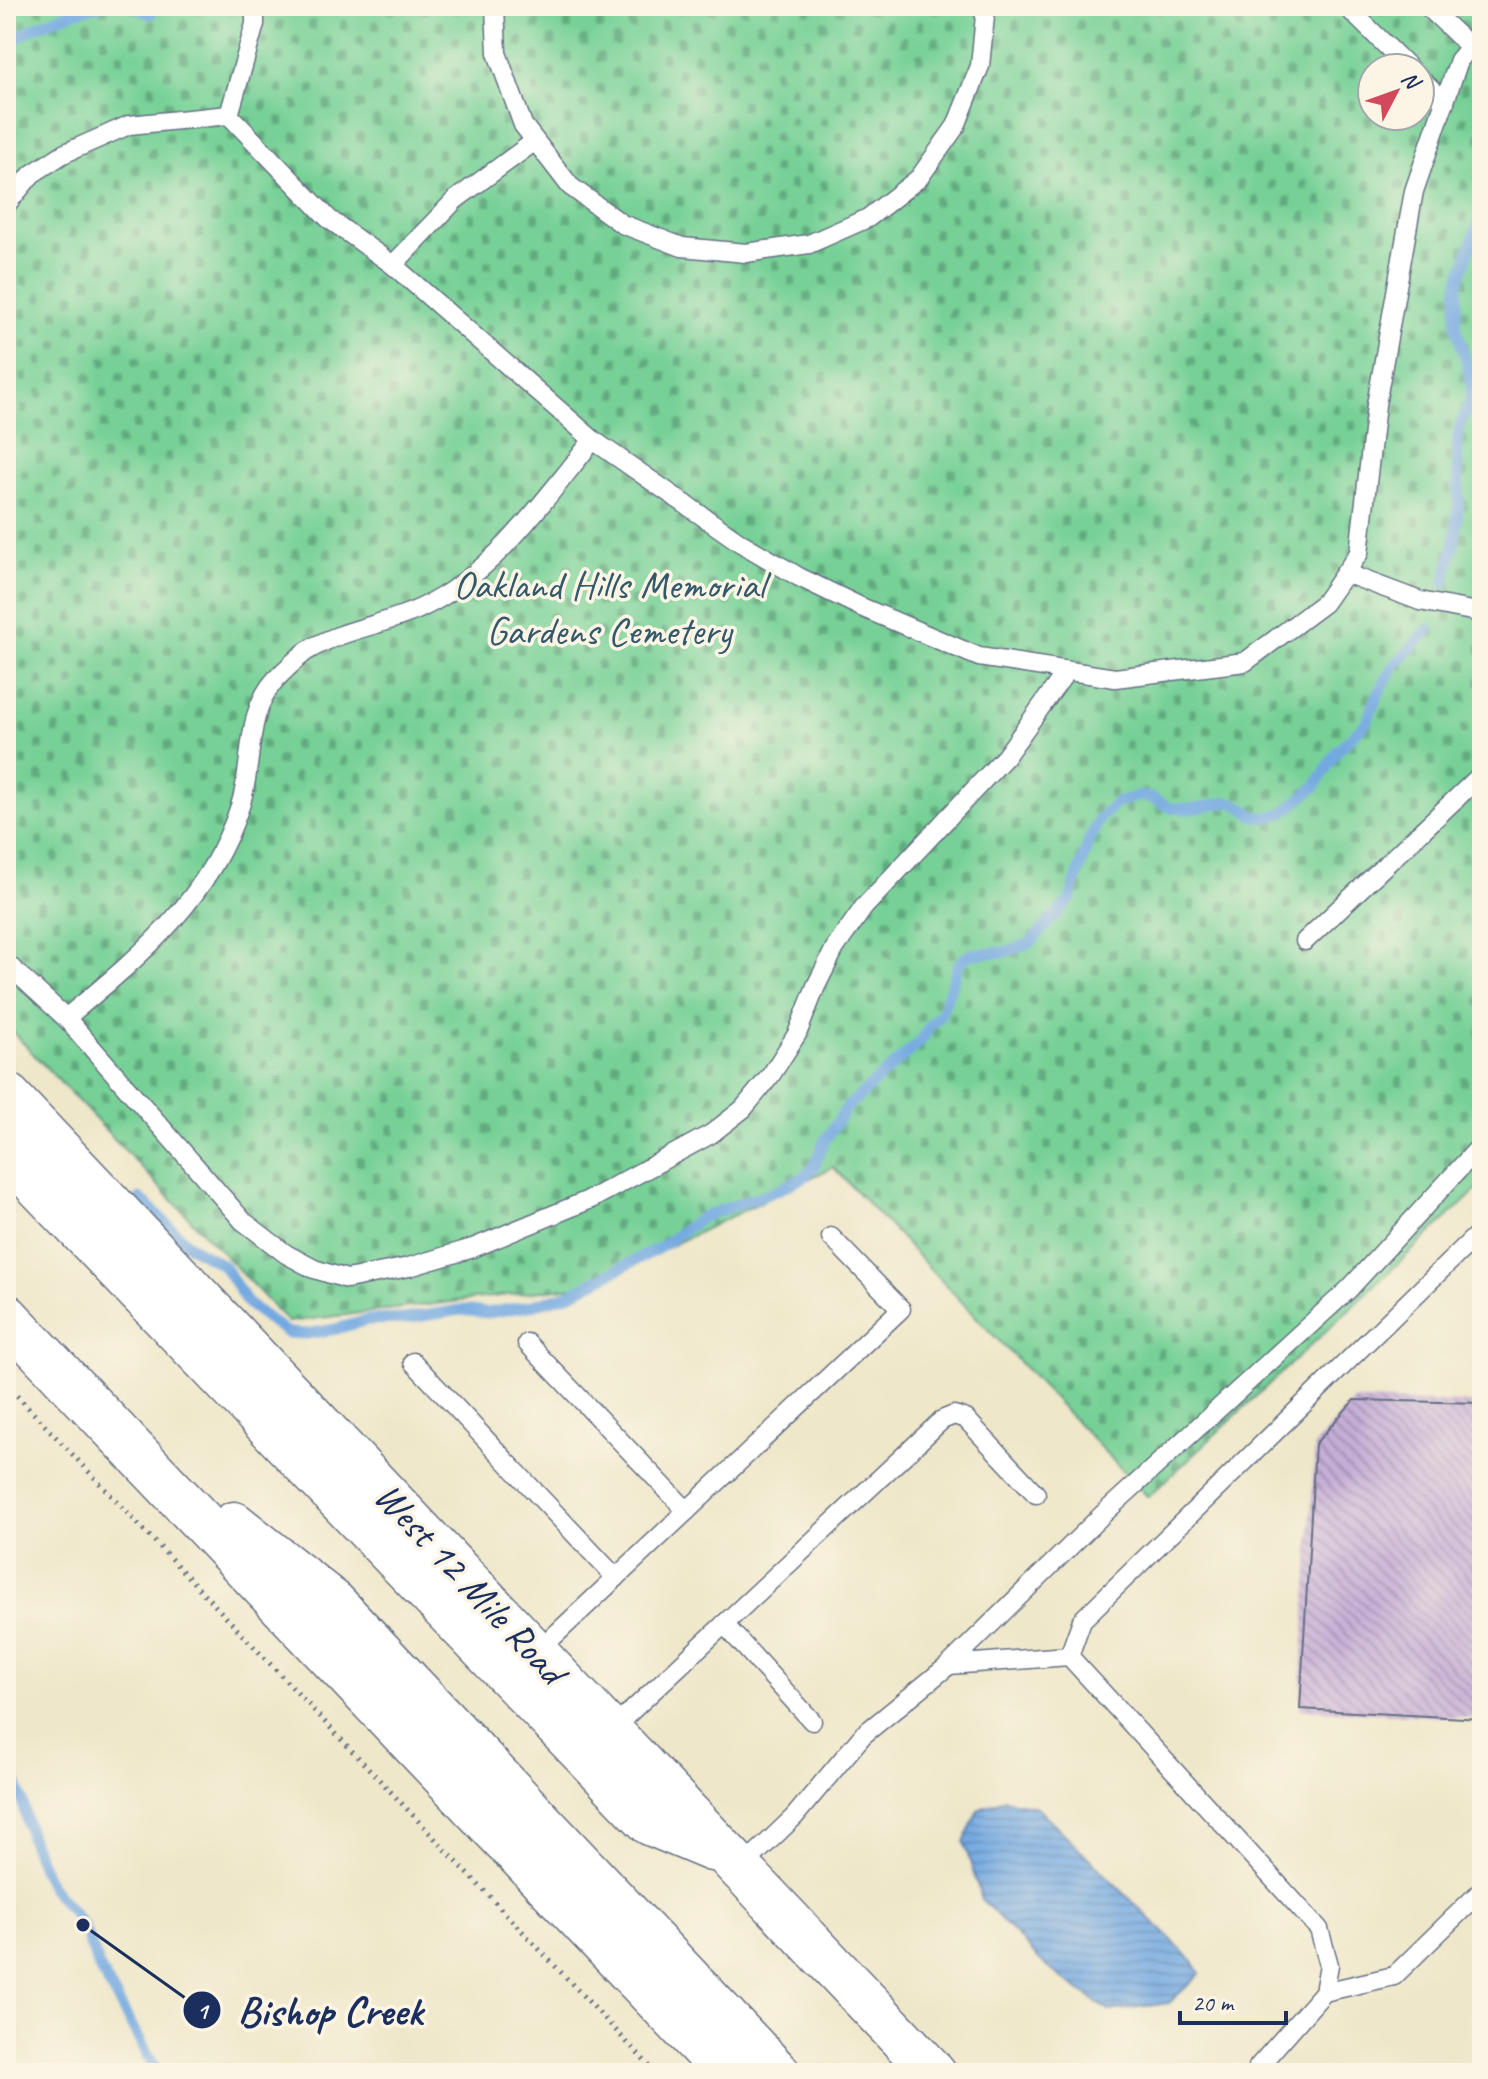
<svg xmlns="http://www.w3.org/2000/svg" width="1488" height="2079" font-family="Caveat,sans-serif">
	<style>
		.cemetery { fill: url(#cemetery-stones); stroke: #49807a; stroke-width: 2; fill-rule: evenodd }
		.water { fill: url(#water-rules); stroke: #476ca0; stroke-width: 2 }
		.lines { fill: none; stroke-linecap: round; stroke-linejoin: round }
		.stream { stroke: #73a9e1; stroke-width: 11 }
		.building { fill: url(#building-back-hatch) }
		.service-casing { stroke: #656f83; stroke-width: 21 }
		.secondary-casing { stroke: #656f83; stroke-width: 47 }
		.path { stroke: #656f83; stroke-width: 5; stroke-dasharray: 2 6; stroke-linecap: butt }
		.service { stroke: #fff; stroke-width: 18 }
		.secondary { stroke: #fff; stroke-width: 44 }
		.labels { text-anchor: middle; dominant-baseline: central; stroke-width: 7; stroke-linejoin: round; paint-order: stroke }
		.park-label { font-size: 40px; fill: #32586c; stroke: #fcf5e5 }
		.street-label { font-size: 40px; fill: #1b2f5e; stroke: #fcf5e5 }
		.leader { fill: none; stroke: #1b2f5e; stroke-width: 3 }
		.callout-dot { fill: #1b2f5e; stroke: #fcf5e5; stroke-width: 3 }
		.mark-label { font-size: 24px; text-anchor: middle; font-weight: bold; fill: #fff }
		.callout-label { font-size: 42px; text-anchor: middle; font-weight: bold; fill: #1b2f5e; stroke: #fcf5e5; stroke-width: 7; stroke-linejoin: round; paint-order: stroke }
	</style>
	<defs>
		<pattern id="cemetery-stones" width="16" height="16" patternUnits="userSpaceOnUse" patternTransform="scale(2)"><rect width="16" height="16" fill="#77d197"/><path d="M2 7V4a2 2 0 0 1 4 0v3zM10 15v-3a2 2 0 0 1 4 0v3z" fill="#61aa7e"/></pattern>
		<pattern id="water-rules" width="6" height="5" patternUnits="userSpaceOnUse" patternTransform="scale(2)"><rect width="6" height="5" fill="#73a9e1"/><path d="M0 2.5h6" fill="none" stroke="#5e8aba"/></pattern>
		<pattern id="building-back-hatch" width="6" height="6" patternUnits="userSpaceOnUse" patternTransform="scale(2)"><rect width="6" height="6" fill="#c6aed7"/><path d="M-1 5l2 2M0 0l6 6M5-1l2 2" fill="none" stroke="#a08eb2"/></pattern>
	</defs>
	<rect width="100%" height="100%" fill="#fcf5e5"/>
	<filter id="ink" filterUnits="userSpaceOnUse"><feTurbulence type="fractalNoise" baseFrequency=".0125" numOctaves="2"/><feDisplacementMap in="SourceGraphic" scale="16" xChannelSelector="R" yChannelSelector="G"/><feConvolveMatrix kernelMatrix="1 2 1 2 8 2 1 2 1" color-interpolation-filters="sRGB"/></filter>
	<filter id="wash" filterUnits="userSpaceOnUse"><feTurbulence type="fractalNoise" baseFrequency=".006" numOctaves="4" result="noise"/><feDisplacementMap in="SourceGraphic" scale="32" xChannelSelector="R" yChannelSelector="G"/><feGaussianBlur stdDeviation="1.8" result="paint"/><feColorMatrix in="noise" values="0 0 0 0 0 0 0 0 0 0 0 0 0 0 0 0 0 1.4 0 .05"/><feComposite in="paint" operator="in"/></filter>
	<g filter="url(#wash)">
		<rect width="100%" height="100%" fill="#eee7c9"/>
		<path class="cemetery" d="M6 6H1482V1185L1148 1497 833 1167 590 1285 288 1322 6 1025ZM1372 68H1420V116H1372Z"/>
		<polygon class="water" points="1003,1799 1037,1807 1193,1961 1200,1974 1169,2003 1109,2011 1047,1967 982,1900 964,1842 978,1810"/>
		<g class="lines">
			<g class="stream">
				<polyline points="132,6 150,14 158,6"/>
				<path d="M6 48C22 29 74 10 99 6"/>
				<polyline points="1444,584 1455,542 1459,498 1457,443 1460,425 1471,400 1471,380 1456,325 1458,284 1482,213"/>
				<polyline points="140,1198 190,1246 224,1266 248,1304 287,1333 306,1334 336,1329 368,1320 404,1319 461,1310 487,1313 529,1306 568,1295 636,1260 659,1248 702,1217 778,1190 804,1177 814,1167 824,1142 847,1107 921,1041 929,1027 941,1014 959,963 963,959 971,954 1007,952 1030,943 1070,900 1089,840 1100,818 1116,803 1139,796 1152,798 1171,808 1191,809 1228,802 1237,804 1255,816 1265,818 1283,813 1315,787 1337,751 1367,722 1378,694 1394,666 1429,629"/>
				<polyline points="6,1748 23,1803 30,1837 46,1877 51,1887 83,1925 99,1967 158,2073"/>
			</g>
		</g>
		<g id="blocks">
			<polygon class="building" points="1354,1400 1482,1403 1482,1719 1300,1709 1315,1444"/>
		</g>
	</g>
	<g filter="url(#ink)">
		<use href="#blocks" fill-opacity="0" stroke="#656f83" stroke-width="2"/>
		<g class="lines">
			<defs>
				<g id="service">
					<polyline points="255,6 255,24 229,115 329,219 393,265 593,440 741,543 799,577 861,607 979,657 1115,678 1245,662 1324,603 1359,553 1376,405 1414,191 1459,60 1482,33"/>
					<polyline points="495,6 497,53 523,125 570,186 622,224 682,247 746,253 809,244 868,218 919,178 956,126 980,66 986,6"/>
					<polyline points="1346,6 1409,68"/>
					<polyline points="1427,6 1470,47"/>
					<polyline points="1420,78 1445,102"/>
					<polyline points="6,205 32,174 63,154 129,125 229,115"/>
					<polyline points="393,265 455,200 535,141"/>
					<polyline points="1345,573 1420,601 1482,613"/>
					<polyline points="1305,941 1482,774"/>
					<path d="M6 963 66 1018C140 956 209 901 240 806 254 765 244 713 276 679 285 670 297 658 307 651 342 629 385 625 421 608 495 573 543 501 593 440"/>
					<polyline points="66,1018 243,1221 286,1254 314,1269 347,1279 409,1267 473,1248 591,1199 711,1134 743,1109 771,1075 797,1034 816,986 835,948 864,907 1005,757 1066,672"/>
					<polyline points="527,1343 687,1511"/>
					<polyline points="413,1362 616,1578"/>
					<polyline points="724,1624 812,1721"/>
					<polyline points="536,1653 901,1309 831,1237"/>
					<polyline points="1069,1656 1082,1620 1482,1230"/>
					<polyline points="1069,1656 1319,1929 1329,1965 1324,1992 1258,2067"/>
					<polyline points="949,1665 1069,1656"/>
					<polyline points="610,1731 942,1420 954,1415 966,1419 1036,1494"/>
					<polyline points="741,1868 794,1817 863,1735 949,1665 1101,1516 1349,1289 1482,1144"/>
					<polyline points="1324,1992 1394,1976 1482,1890"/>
				</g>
				<g id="secondary">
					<polyline points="6,1094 934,2073"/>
					<polyline points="6,1153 650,1823 712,1849"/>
					<polyline points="6,1316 726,2073"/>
					<polyline points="234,1524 334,1603 778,2073"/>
				</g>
			</defs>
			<use href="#service" class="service-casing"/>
			<use href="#secondary" class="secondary-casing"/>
			<polyline class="path" points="6,1384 656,2073"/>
			<use href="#service" class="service"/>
			<use href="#secondary" class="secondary"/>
		</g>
	</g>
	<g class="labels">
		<g class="park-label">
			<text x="609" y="585">Oakland Hills Memorial<tspan x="609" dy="46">Gardens Cemetery</tspan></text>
		</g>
		<g class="street-label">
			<text transform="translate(470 1583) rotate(47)">West 12 Mile Road</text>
		</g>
	</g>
	<path class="leader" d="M83 1925L202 2010"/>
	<g class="callout-dot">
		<circle cx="83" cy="1925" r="8"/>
		<circle cx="202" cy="2010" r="20"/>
	</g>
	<g class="mark-label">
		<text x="202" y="2019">1</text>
	</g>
	<g class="callout-label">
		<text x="330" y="2025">Bishop Creek</text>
	</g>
	<rect width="1488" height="2079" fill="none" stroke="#fcf5e5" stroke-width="32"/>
	<g transform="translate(1396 92) rotate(49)"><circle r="38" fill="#fcf5e5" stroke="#a2a6af" stroke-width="2"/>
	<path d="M0-6L14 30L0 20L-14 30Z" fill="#d1495b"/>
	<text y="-12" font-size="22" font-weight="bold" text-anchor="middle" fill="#1b2f5e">N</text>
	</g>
	<path d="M1180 2011v12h106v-12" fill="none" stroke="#1b2f5e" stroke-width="4"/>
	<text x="1192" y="2011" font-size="24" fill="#1b2f5e" stroke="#fcf5e5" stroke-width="6" paint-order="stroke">20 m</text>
</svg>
